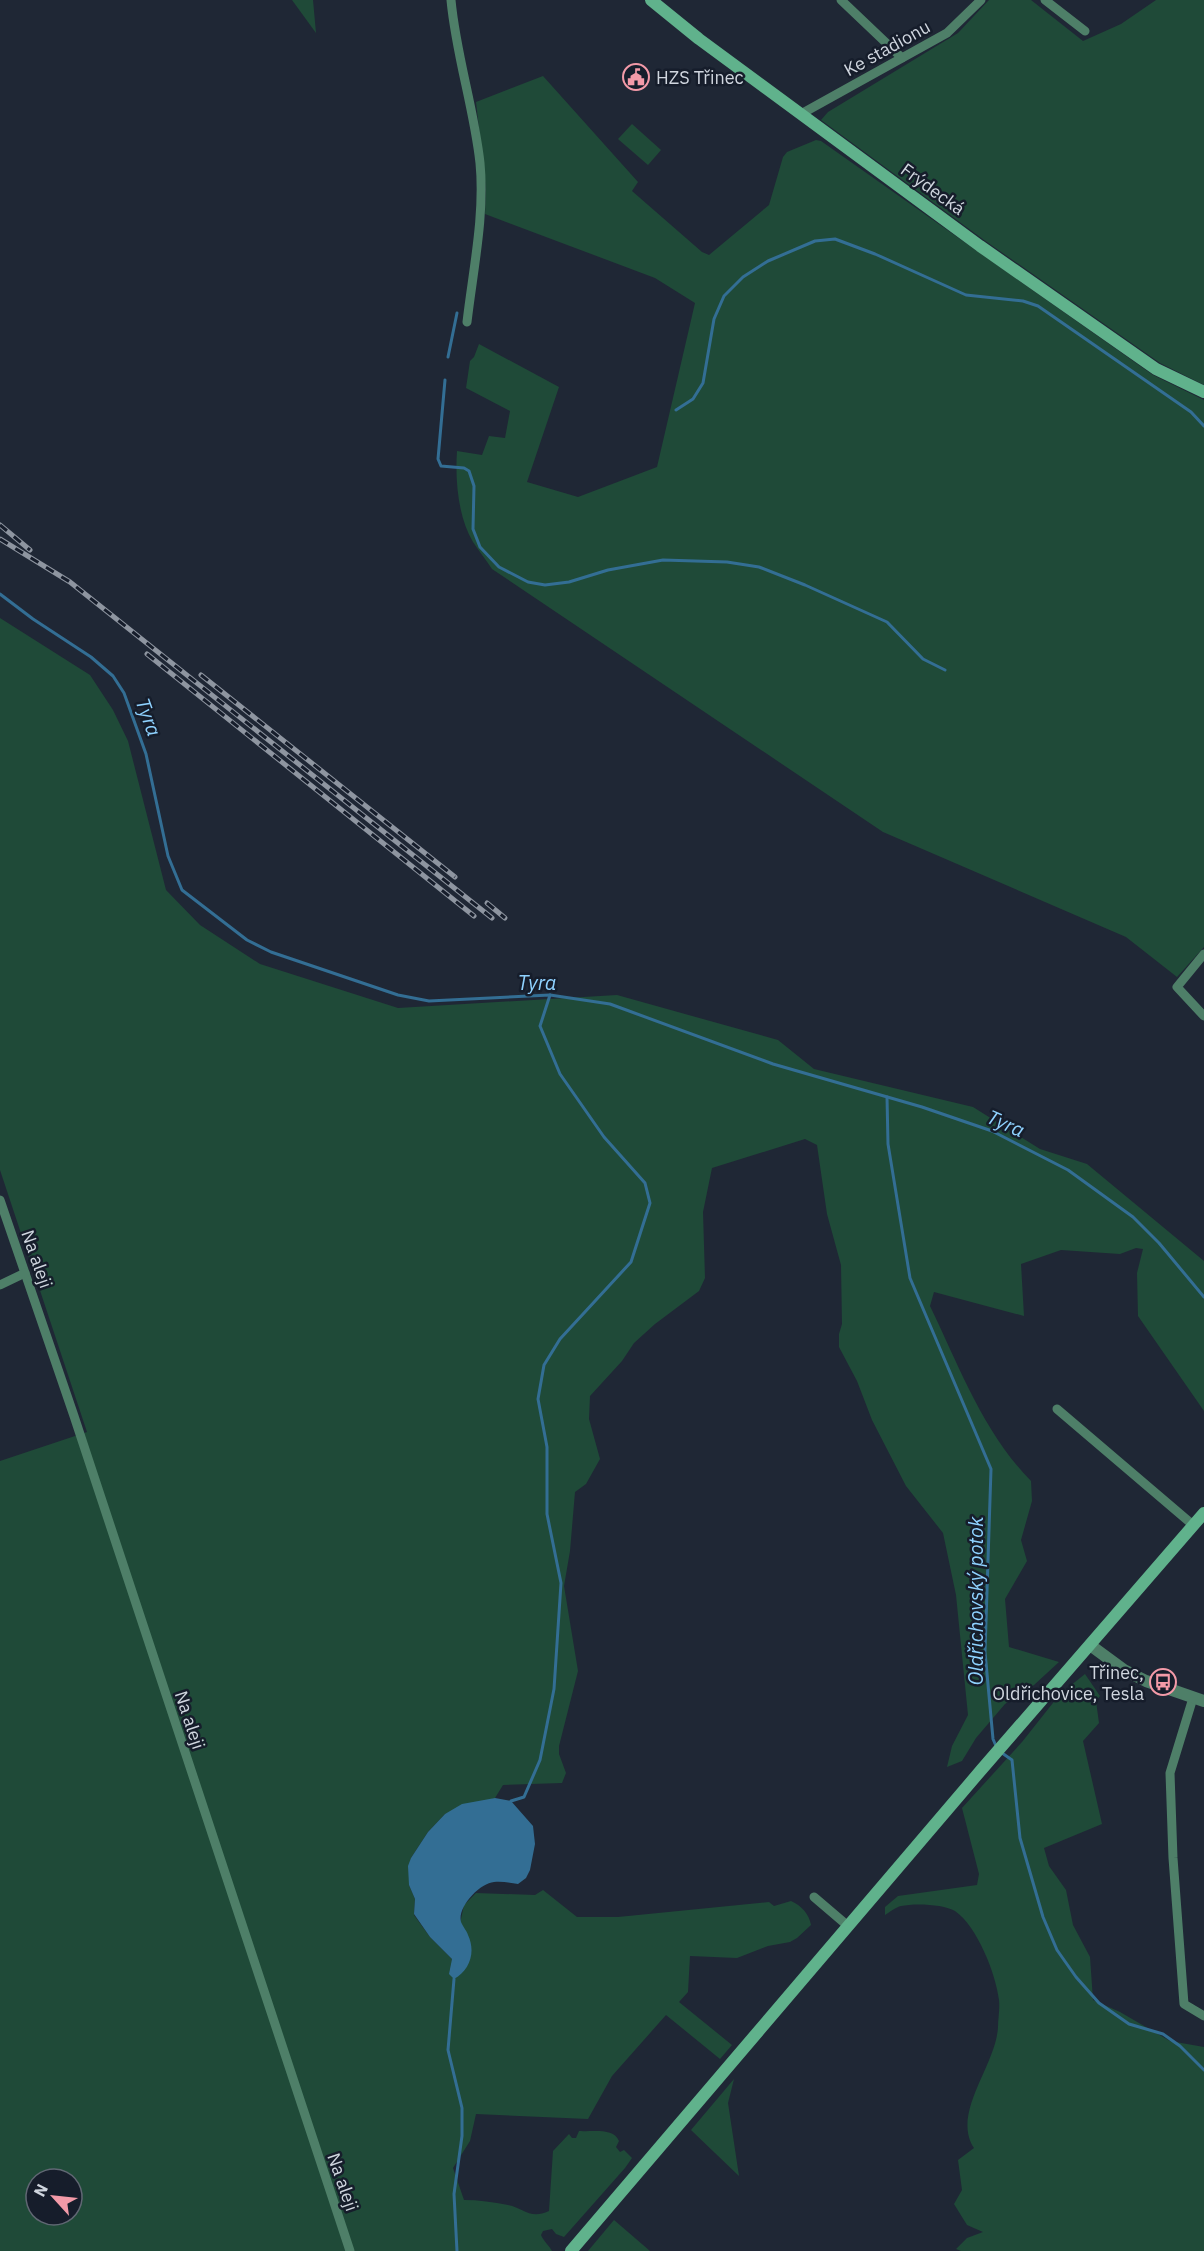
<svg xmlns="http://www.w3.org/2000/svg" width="1204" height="2251" font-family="'IBM Plex Sans',sans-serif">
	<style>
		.green { fill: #1f4a38; fill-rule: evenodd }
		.water { fill: #336e94 }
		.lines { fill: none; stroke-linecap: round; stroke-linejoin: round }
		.stream { stroke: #336e94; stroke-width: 3 }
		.minor { stroke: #4e7f68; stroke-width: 9 }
		.tertiary { stroke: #4e7f68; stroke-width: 12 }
		.secondary { stroke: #60b28c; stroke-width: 12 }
		.rail-casing { stroke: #8e95a0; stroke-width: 5 }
		.rail { stroke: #161d2b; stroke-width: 3; stroke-dasharray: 9; stroke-linecap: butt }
		.labels { text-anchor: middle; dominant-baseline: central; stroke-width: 5; stroke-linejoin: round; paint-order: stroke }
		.street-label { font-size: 18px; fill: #d0d6df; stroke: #161d2b }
		.poi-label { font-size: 18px; fill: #d0d6df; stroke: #161d2b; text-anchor: start }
		.water-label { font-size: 20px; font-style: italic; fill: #8fd2ff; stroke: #161d2b }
	</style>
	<rect width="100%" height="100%" fill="#1f2735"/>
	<g class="green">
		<polygon points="292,0 313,0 316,33"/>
		<polygon points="989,0 1031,0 1083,41 1121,24 1156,0 1204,0 1204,385 1160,363 984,240 821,120 828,112 958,33"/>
		<path d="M543 76 638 182 632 191 702 252 709 255 769 205 783 157 787 152 816 140 821 141 1153 375 1204 400V947L1177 977 1126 937 883 832 492 569C486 560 479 551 473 542 458 517 455 480 457 451L482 455 489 436 505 438 510 411 466 388 470 361 474 357 479 344 559 387 527 482 578 497 657 467 695 303 655 278 485 214 486 189 476 102Z"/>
		<polygon points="632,124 661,150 648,165 618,139"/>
		<path d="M0 618 90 675 113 710 128 741 166 890 200 925 260 964 398 1008 617 995 778 1040 814 1069 973 1107 1040 1149 1087 1164 1204 1261V1411L1138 1316 1137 1273 1143 1249 1136 1248 1120 1254 1061 1250 1021 1264 1024 1316 934 1292 930 1306C959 1366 983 1432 1031 1481L1032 1501 1021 1540 1027 1561 1005 1599 1009 1647 1059 1662 1034 1685 1005 1704 976 1738 962 1761 947 1767 952 1746 968 1715 956 1595 943 1533 906 1486 872 1420 857 1381 839 1347V1334L842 1324 841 1265 827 1214 817 1145 805 1139 712 1168 703 1212 705 1278 699 1291 655 1324 634 1343 622 1361 590 1396 589 1419 600 1459 586 1484 575 1492 570 1551 564 1586 578 1671 559 1746V1754L566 1773 562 1783 503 1785 495 1798 445 1814 428 1832 411 1858 409 1885 415 1899 414 1915 430 1937 452 1959 449 1974 464 1905 476 1893 535 1895 543 1890 577 1917H618L769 1902 774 1906 791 1901C802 1906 809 1914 811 1925L797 1938 790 1942 768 1946 737 1958 690 1956 688 1992 679 2002 732 2045 720 2059 666 2015 612 2076 588 2119 476 2114 470 2141 453 2168 464 2200C479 2200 493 2202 508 2205 524 2208 530 2220 549 2211L553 2151 569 2134 572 2138H576L579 2131C591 2132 614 2127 619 2141L616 2147 620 2152 624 2150 632 2158 625 2168 564 2237 556 2234 552 2229 543 2231 541 2235C544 2242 549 2245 552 2251H0V1461L87 1432 0 1170ZM36 2179H72V2215H36Z"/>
		<path d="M1085 1674 1100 1696 1096 1701 1099 1723 1083 1741 1102 1824 1044 1848 1049 1866 1066 1890 1073 1925 1090 1957 1093 2000 1120 2012 1170 2041 1204 2047V2251H961L956 2249 967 2238 983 2232 967 2225 954 2204 962 2190 958 2160 974 2148C951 2113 996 2066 998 2027 998 2019 1000 2009 999 2000 996 1974 977 1926 955 1911 944 1904 914 1903 901 1906 896 1907 890 1912 885 1915V1907L898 1896 977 1885 979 1874 962 1808 1022 1742 1060 1694Z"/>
		<polygon points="734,2079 728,2103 739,2176 691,2130"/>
		<polygon points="614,2220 650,2251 588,2251"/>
	</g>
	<path class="water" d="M495 1798 511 1801 533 1826 535 1844 530 1870 526 1878 518 1884C511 1883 502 1881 494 1882 480 1883 457 1907 461 1922 463 1927 467 1931 468 1935 476 1952 470 1970 454 1979L449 1974 452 1959 430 1937 414 1914 415 1899 409 1885 408 1866 411 1858 428 1832 445 1814 462 1804Z"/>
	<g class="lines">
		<g class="stream">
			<polyline points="448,357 457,313"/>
			<polyline points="445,380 438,459 441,466 464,468 469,471 474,486 473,529 480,547 499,567 528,582 545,585 569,582 608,570 663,560 727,562 759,567 805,585 887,622 923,659 945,670"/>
			<polyline points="676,410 693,399 703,383 714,319 724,296 743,277 768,261 815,241 835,239 875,254 966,295 1023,301 1038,306 1191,412 1204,426"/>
			<polyline points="0,594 33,619 91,657 113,676 124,693 146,754 168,856 182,890 247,940 271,952 398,995 429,1001 550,995 610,1004 773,1064 922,1107 992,1131 1068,1170 1133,1217 1159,1243 1204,1297"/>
			<polyline points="887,1097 888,1144 910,1278 991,1469 985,1652 993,1739 996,1746"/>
			<polyline points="1002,1753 1012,1760 1020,1838 1043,1917 1057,1950 1076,1977 1099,2003 1129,2024 1163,2034 1180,2046 1204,2070"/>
			<polyline points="511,1801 524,1797 540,1760 554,1689 561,1583 547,1514 547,1447 538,1399 544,1365 560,1339 631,1262 650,1203 645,1183 604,1137 560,1074 540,1026 550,995"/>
			<polyline points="454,1979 448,2050 462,2108 462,2136 454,2194 457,2251"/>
		</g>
		<g class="minor">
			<path d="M451 0C456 55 474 108 480 163 485 215 473 270 467 322"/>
			<polyline points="841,0 902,58"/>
			<polyline points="1045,0 1085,31"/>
			<polyline points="801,114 947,33 981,0"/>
			<polyline points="1204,954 1177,987 1204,1016"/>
			<polyline points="0,1200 74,1416 350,2251"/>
			<polyline points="0,1285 25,1273"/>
			<polyline points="1057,1409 1193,1525"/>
			<polyline points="1193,1698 1170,1773 1173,1858 1184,2004 1204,2016"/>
			<polyline points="814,1897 848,1926"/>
		</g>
		<polyline class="tertiary" points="1090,1645 1124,1670 1146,1681 1204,1701"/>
		<g class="secondary">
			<polyline points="651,0 699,39 980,246 1156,369 1204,392"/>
			<polyline points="571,2251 982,1769 1204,1513"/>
		</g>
		<defs>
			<g id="rail">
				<polyline points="0,525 30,550"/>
				<polyline points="0,539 70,582 492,918"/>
				<polyline points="147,654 474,916"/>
				<polyline points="201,675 455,877"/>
				<polyline points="487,903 505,918"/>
			</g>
		</defs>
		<use href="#rail" class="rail-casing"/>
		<use href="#rail" class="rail"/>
	</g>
	<defs>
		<symbol id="civic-ring" viewBox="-11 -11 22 22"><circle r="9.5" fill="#161d2b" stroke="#f39aa8" stroke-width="1.5"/><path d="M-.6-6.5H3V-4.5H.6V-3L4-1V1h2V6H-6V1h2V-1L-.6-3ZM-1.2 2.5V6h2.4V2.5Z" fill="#f39aa8"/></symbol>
		<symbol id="bus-ring" viewBox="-11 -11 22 22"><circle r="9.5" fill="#161d2b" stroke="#f39aa8" stroke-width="1.5"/><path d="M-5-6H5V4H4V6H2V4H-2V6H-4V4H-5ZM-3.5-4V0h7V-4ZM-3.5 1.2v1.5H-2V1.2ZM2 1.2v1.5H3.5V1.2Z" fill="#f39aa8"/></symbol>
	</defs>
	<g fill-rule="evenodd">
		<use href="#civic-ring" x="621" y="62" width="30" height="30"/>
		<use href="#bus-ring" x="1148" y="1667" width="30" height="30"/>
	</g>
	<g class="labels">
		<g class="street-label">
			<text transform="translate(887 48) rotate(-29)">Ke stadionu</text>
			<text transform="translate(933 189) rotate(36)">Frýdecká</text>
			<text transform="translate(37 1259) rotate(71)">Na aleji</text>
			<text transform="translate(190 1720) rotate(72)">Na aleji</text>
			<text transform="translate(343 2182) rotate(71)">Na aleji</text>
		</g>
		<g class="poi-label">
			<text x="656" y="77">HZS Třinec</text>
			<text x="1144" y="1672" text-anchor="end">Třinec,<tspan x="1144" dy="21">Oldřichovice, Tesla</tspan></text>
		</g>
		<g class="water-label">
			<text transform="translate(149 717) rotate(70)">Tyra</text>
			<text x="537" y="982">Tyra</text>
			<text transform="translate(1006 1123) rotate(24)">Tyra</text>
			<text transform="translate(975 1601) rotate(-90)">Oldřichovský potok</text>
		</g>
	</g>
	<g transform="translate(54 2197) rotate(297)"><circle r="28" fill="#161d2b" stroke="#606773" stroke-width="1.5"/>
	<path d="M0-4.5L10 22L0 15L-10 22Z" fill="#f39aa8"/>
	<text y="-9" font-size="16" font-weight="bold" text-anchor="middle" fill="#d0d6df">N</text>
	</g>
</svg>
